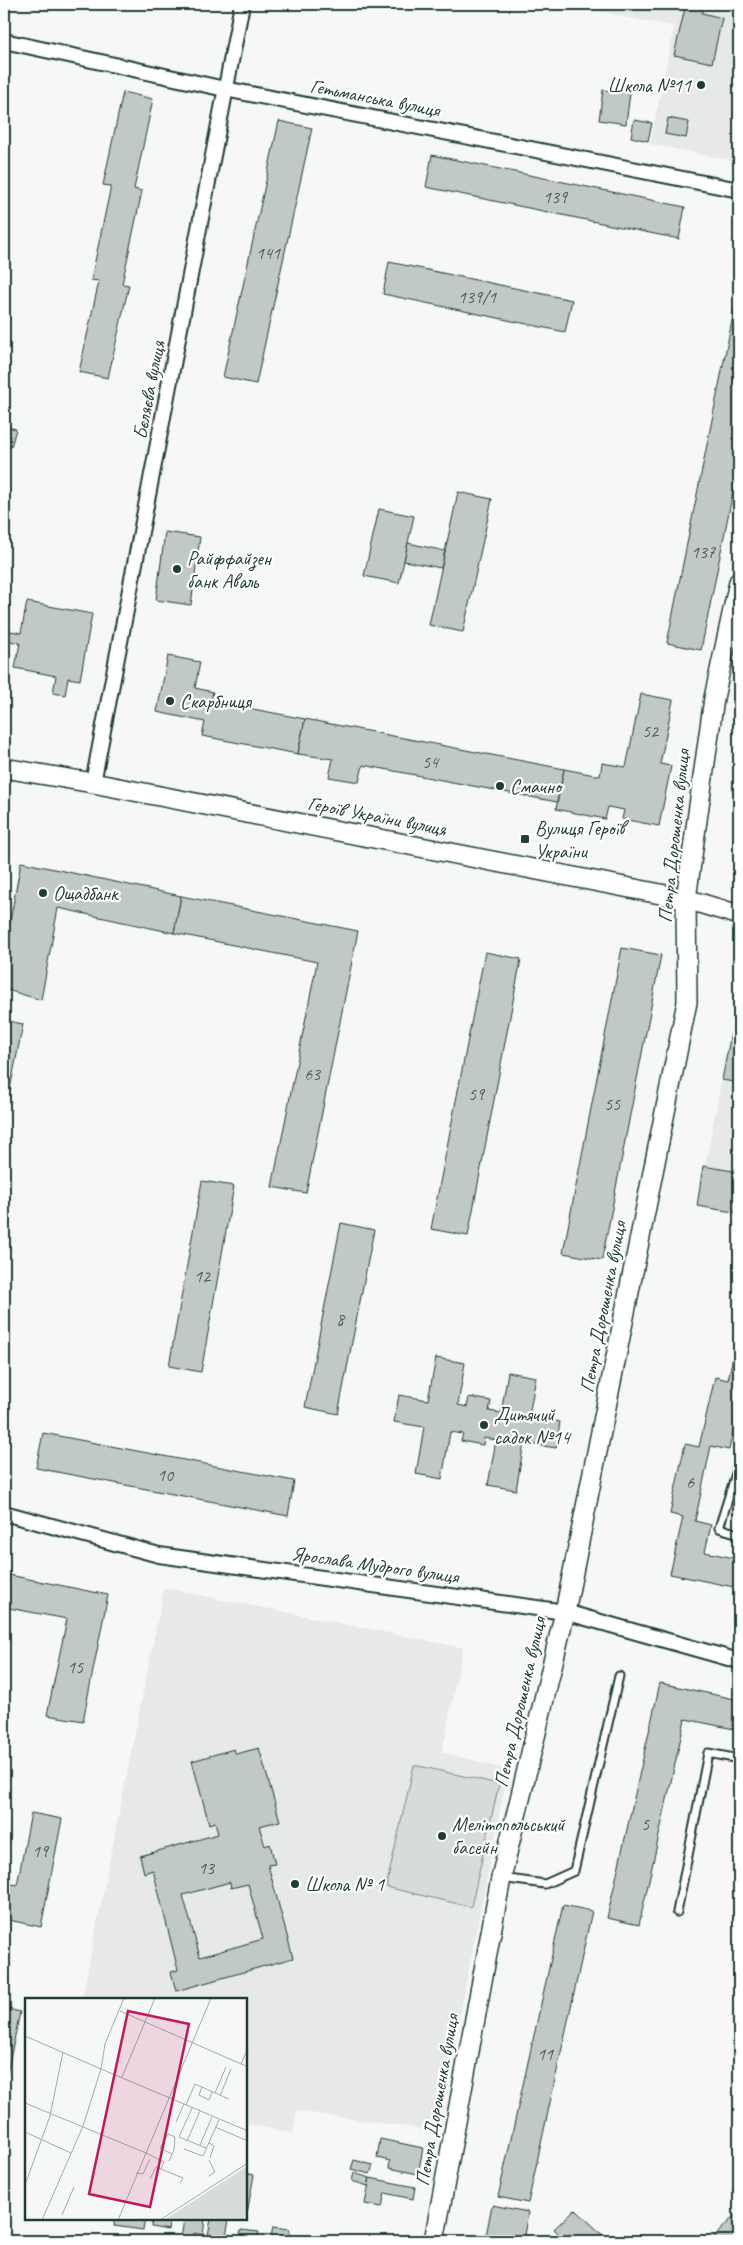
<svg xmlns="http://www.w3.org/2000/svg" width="743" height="2245" font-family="Caveat,sans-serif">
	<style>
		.built { fill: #e6e9e8 }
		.green { fill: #d6dcdb; stroke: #7a8c88 }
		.building { fill: #c0c9c6; stroke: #1f3d34; fill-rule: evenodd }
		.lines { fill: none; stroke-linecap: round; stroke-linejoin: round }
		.lane-casing { stroke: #1f3d34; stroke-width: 11 }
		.street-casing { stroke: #1f3d34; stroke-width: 18 }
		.secondary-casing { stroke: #1f3d34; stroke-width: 22 }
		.lane { stroke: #fff; stroke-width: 7 }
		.street { stroke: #fff; stroke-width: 14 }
		.secondary { stroke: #fff; stroke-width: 19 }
		.poi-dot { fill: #1f3d34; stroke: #fff; stroke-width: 2 }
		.labels { text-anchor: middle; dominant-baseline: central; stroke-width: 4.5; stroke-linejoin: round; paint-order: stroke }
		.number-label { font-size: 18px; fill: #476058 }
		.poi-label { font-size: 20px; fill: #1f3d34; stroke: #fff; text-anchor: start }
		.street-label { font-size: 20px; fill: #1f3d34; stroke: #fff }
		.inset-road { fill: none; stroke: #a0ada9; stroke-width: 1 }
		.view { fill: #c2185b; fill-opacity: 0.15; stroke: #c2185b; stroke-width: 2.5 }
		.inset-edge { fill: none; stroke: #1f3d34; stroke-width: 2.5 }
	</style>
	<rect width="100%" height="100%" fill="#f6f7f7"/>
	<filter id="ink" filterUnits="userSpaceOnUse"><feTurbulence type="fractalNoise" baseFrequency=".02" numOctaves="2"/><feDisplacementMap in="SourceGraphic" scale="10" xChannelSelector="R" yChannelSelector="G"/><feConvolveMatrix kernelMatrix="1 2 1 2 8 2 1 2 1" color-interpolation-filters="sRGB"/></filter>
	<g filter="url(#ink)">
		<g class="built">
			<polygon points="564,4 739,4 739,162 650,144 674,27"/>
			<polygon points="734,1017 739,1018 739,1171 705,1166"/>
			<polygon points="164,1588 463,1648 442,1752 508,1770 437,2131 297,2111 293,2133 246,2124 246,1999 82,1999"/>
		</g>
		<polygon class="green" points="414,1765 499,1784 471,1907 386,1887"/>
		<g class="building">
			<polygon points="686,4 705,4 702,13 722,18 712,63 674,55"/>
			<polygon points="603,90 630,93 626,124 599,120"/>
			<polygon points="123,92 153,99 134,189 142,191 122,284 129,285 108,378 79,372 99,281 91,280 111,186 103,185"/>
			<polygon points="668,118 689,122 686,138 665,134"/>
			<polygon points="634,120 652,123 648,141 631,137"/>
			<polygon points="279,121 312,128 256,384 223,377"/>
			<polygon points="432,155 685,207 679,239 426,187"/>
			<polygon points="389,262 572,300 565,332 383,294"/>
			<polygon points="739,286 739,462 701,650 667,643"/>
			<polygon points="4,411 10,413 7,427 16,429 11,447 4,445"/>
			<polygon points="458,492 492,499 463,632 429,625"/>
			<polygon points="379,509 414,516 399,583 364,576"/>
			<polygon points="165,532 200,537 191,605 156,600"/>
			<polygon points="408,543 445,551 441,568 404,561"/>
			<polygon points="27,602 92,614 80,680 68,678 65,695 53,693 56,676 15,668 20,643 4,640 6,630 21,633"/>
			<polygon points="168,656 200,662 195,688 213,692 211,701 305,719 298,754 202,736 205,722 157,712"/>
			<polygon points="641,694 673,700 660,764 671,766 659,826 622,819 624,810 608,807 605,819 556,809 564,769 600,776 602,763 626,767"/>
			<polygon points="305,719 564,769 557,802 363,765 359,782 329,777 333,759 298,754"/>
			<polygon points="21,862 181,896 174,933 58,908 41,1000 4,989 4,954"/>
			<polygon points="181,896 358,931 306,1193 272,1187 317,962 174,933"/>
			<polygon points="622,948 661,955 602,1260 563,1253"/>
			<polygon points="485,952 521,959 468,1236 431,1229"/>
			<polygon points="734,1017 739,1018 739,1083 722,1080"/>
			<polygon points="4,1020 23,1024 4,1119"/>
			<polygon points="703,1166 739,1172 739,1213 697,1206"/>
			<polygon points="202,1181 234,1186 201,1372 169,1366"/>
			<polygon points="341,1223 374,1230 338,1414 305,1407"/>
			<polygon points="739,1327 739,1401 729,1450 711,1446 695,1521 711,1525 705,1552 739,1559 739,1588 670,1574 683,1517 670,1514 685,1444 699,1447 715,1377 728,1380"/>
			<polygon points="436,1358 465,1363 458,1405 467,1407 469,1397 491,1401 489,1411 501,1413 508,1372 536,1377 529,1416 560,1422 556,1448 524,1443 516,1490 488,1485 496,1440 484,1438 483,1445 461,1441 463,1434 450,1432 442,1479 416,1474 424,1427 394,1422 399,1395 428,1400"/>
			<polygon points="43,1433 294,1481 288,1516 36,1468"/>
			<polygon points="4,1574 108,1595 83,1721 47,1715 67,1619 4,1607"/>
			<polygon points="660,1683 739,1700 739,1730 685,1719 639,1925 607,1918"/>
			<path d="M259 1748 280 1821 259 1826 265 1846 270 1844 275 1864 268 1865 293 1958 176 1991 171 1972 178 1970 153 1870 144 1873 140 1856 218 1834 215 1822 209 1824 192 1761 234 1749 236 1754ZM230 1882 231 1888 248 1884 263 1939 200 1957 183 1895Z"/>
			<polygon points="31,1813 62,1819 41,1927 4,1919 4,1883 17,1885"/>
			<polygon points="563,1905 592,1911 528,2203 498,2197"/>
			<polygon points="4,2008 20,2012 6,2078 4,2078"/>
			<polygon points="380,2139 423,2148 418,2174 389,2168 390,2161 377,2158"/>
			<polygon points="354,2160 373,2165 370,2174 351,2169"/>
			<polygon points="246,2173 254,2175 247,2213 246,2212"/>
			<polygon points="354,2173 370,2178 368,2186 352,2181"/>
			<polygon points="370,2178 415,2187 413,2199 385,2193 382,2207 365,2204"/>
			<polygon points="492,2205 528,2212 523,2241 485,2241"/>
			<polygon points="575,2209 609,2241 566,2241 554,2229"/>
			<polygon points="739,2211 739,2241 710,2241"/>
			<polygon points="115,2219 145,2219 143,2230 114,2226"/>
			<polygon points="152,2219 170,2219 168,2230 151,2227"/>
			<polygon points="184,2219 205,2219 203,2235 194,2233 194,2240 181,2239"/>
			<polygon points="211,2219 229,2220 225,2241 207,2241"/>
			<polygon points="273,2227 290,2229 288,2241 270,2241"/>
			<polygon points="241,2230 259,2232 257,2241 239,2241"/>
		</g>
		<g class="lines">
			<defs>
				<g id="lane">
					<polyline points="739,1464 719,1528 739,1534"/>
					<polyline points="501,1878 545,1884 574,1871 619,1676"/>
					<polyline points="677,1912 708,1753 739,1759"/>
				</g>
				<g id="street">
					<polyline points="4,41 225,89 739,190"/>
					<polyline points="93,783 242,4"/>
					<polyline points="4,1513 159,1555 565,1612 739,1661"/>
				</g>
				<g id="secondary">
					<polyline points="4,768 93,783 686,899 739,915"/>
					<polyline points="434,2241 501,1878 565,1612 687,1002 686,899 714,698 739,582"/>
				</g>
			</defs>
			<use href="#lane" class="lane-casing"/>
			<use href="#street" class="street-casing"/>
			<use href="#secondary" class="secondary-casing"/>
			<use href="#lane" class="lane"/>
			<use href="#street" class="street"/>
			<use href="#secondary" class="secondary"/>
		</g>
	</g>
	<g class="poi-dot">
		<circle cx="701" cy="85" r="5"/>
		<circle cx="177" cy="569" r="5"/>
		<circle cx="170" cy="701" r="5"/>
		<circle cx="500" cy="786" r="5"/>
		<rect x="520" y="834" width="10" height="10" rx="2.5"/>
		<circle cx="43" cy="893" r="5"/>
		<circle cx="484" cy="1425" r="5"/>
		<circle cx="442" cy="1836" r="5"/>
		<circle cx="295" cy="1884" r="5"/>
	</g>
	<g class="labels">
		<g class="number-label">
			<text x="555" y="197">139</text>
			<text x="268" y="253">141</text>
			<text x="477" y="297">139/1</text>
			<text x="703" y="552">137</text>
			<text x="650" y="731">52</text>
			<text x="430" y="762">54</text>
			<text x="312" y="1074">63</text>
			<text x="476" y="1094">59</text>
			<text x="612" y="1104">55</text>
			<text x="202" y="1276">12</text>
			<text x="340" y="1319">8</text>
			<text x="165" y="1475">10</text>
			<text x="690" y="1482">6</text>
			<text x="75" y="1667">15</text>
			<text x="645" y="1824">5</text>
			<text x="40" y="1851">19</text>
			<text x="206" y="1868">13</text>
			<text x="545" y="2054">11</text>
		</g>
		<g class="poi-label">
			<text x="691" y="85" text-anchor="end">Школа №11</text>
			<text x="187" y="558">Райффайзен<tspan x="187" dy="23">банк Аваль</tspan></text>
			<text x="180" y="701">Скарбниця</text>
			<text x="510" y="786">Смачно</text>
			<text x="535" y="828">Вулиця Героїв<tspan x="535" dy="23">України</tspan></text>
			<text x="53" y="893">Ощадбанк</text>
			<text x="494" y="1414">Дитячий<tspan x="494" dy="23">садок №14</tspan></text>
			<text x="452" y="1824">Мелітопольський<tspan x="452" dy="23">басейн</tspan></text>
			<text x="305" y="1884">Школа № 1</text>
		</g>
		<g class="street-label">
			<text transform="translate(375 98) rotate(11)">Гетьманська вулиця</text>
			<text transform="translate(149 390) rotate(-79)">Бєляєва вулиця</text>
			<text transform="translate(377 816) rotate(11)">Героїв України вулиця</text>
			<text transform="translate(674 836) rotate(-84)">Петра Дорошенка вулиця</text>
			<text transform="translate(603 1307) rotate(-79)">Петра Дорошенка вулиця</text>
			<text transform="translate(375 1565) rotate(8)">Ярослава Мудрого вулиця</text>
			<text transform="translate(520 1702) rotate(-77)">Петра Дорошенка вулиця</text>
			<text transform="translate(437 2100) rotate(-80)">Петра Дорошенка вулиця</text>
		</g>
	</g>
	<g transform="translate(25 1998)">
		<rect width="222" height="222" fill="#f6f7f7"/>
		<path d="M222 168V222H139L218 171Z" fill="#d6dcdb"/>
		<path class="inset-road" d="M95 13 223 69M0 38 76 71M216 66 223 50M76 71 223 133M97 79 130 0M177 89 174 97 184 102 187 94M190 95 201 69M195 98 206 71M0 105 121 155 139 164 136 171M161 107 170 86 204 101M167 110 154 139 181 150M151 124 159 106M190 129 223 143M0 134 46 155M162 143 175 113M184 145 189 148 185 160M175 147 187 119M159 151 178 158 194 122M144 163 149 152 150 139 143 136 135 150 147 156M111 175 118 176 125 161M184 178 190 174 184 162M125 181 131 169 158 180 155 185M0 187 25 118 38 54M37 217 49 189M17 222 58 128 76 71 80 46 99 0M93 222 186 0M135 222 223 165"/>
		<path class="view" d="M103 13 164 26 125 209 64 196Z"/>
		<rect width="222" height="222" class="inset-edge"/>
	</g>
	<rect width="743" height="2245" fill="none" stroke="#fff" stroke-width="20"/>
	<rect x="10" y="10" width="723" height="2225" fill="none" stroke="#1f3d34" stroke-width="2" filter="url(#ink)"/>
</svg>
